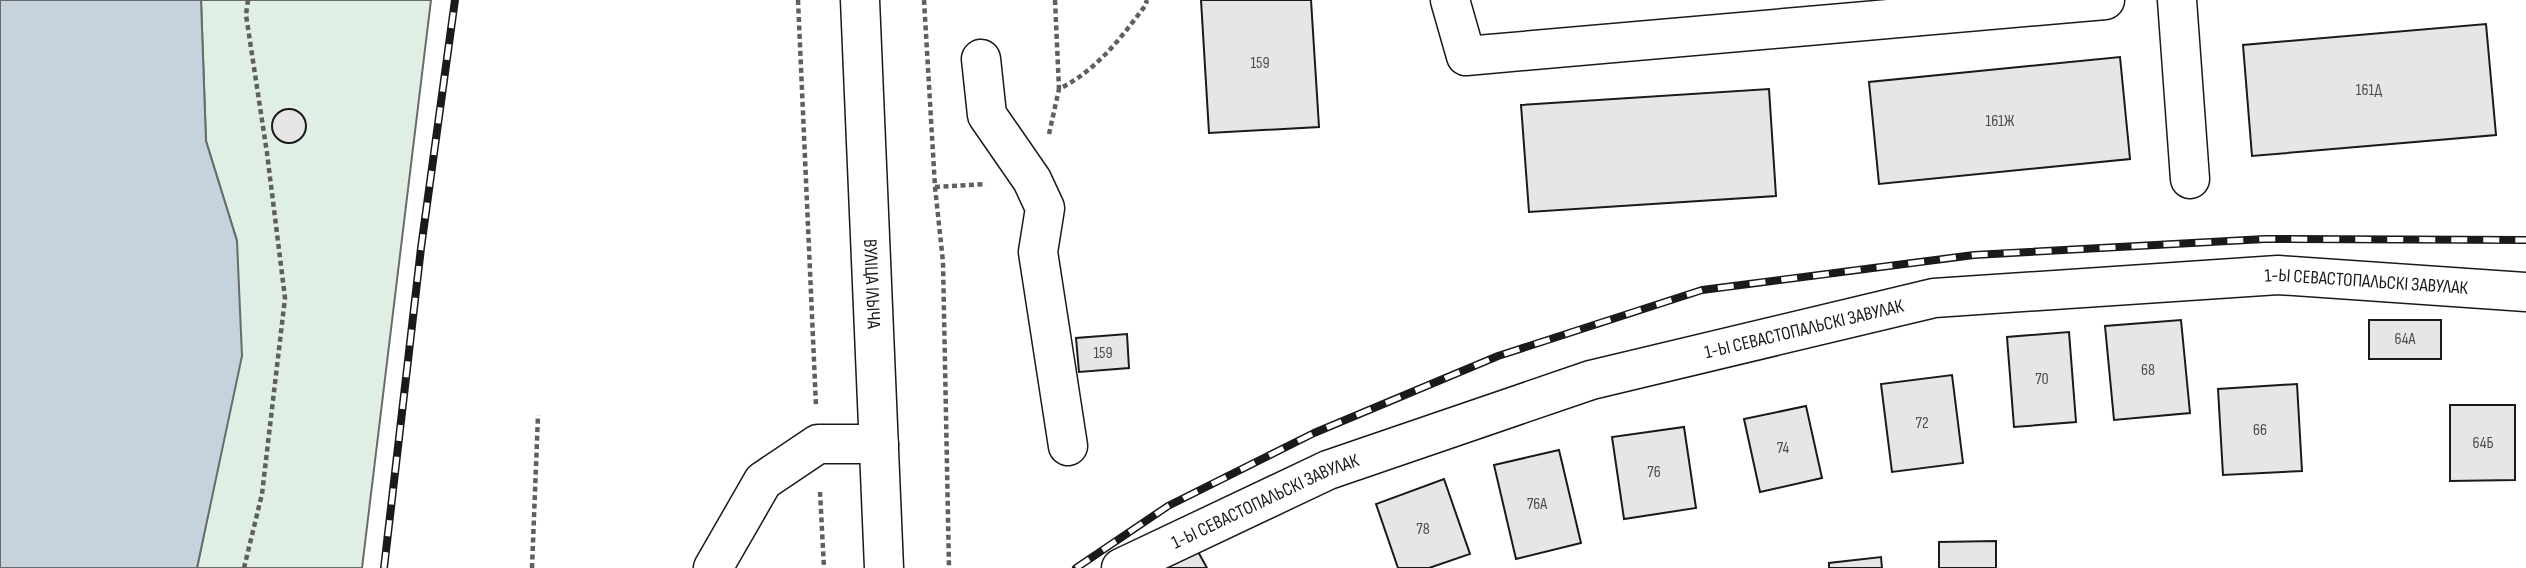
<svg xmlns="http://www.w3.org/2000/svg" width="2526" height="568" font-family="'Sofia Sans Condensed',sans-serif">
	<style>
		.green { fill: #e0efe3; stroke: #6a6a6a; stroke-width: 2 }
		.water { fill: #c6d2dc; stroke: #6a6a6a; stroke-width: 2 }
		.building { fill: #e6e6e6; stroke: #1a1a1a; stroke-width: 2 }
		.lines { fill: none; stroke-linecap: round; stroke-linejoin: round }
		.minor-casing { stroke: #1a1a1a; stroke-width: 41 }
		.major-casing { stroke: #1a1a1a; stroke-width: 41 }
		.path { stroke: #5f5f5f; stroke-width: 4.5; stroke-dasharray: 5 3.5; stroke-linecap: butt }
		.minor { stroke: #fff; stroke-width: 38 }
		.major { stroke: #fff; stroke-width: 38 }
		.rail-casing { stroke: #1a1a1a; stroke-width: 8 }
		.rail { stroke: #fff; stroke-width: 5; stroke-dasharray: 16; stroke-linecap: butt }
		.labels { text-anchor: middle; dominant-baseline: central; stroke-width: 5; stroke-linejoin: round; paint-order: stroke }
		.number-label { font-size: 16px; fill: #4d4d4d }
		.street-label { font-size: 19px; fill: #1a1a1a; stroke: #fff }
	</style>
	<rect width="100%" height="100%" fill="#fff"/>
	<polygon class="green" points="201,0 431,0 362,568 197,568 220,456 237,241 206,141"/>
	<polygon class="water" points="0,0 201,0 206,141 237,241 242,356 197,568 0,568"/>
	<g class="building">
		<polygon points="1201,0 1311,0 1319,127 1209,133"/>
		<polygon points="2486,24 2496,135 2252,156 2243,45"/>
		<polygon points="2120,57 2130,159 1879,184 1869,82"/>
		<polygon points="1769,89 1776,196 1529,212 1521,105"/>
		<circle cx="289" cy="126" r="17"/>
		<polygon points="2181,320 2190,413 2114,420 2105,326"/>
		<rect x="2369" y="320" width="72" height="39"/>
		<polygon points="2069,332 2076,422 2014,427 2007,337"/>
		<polygon points="1127,334 1129,368 1079,372 1076,338"/>
		<polygon points="1952,375 1963,463 1892,472 1881,384"/>
		<polygon points="2297,384 2302,471 2223,475 2218,389"/>
		<polygon points="2450,405 2515,405 2515,480 2450,481"/>
		<polygon points="1806,406 1822,478 1760,492 1744,419"/>
		<polygon points="1684,427 1696,508 1624,519 1612,437"/>
		<polygon points="1559,450 1581,543 1516,559 1494,465"/>
		<polygon points="1444,479 1470,554 1429,568 1398,568 1376,504"/>
		<polygon points="1996,541 1996,568 1939,568 1939,542"/>
		<polygon points="1196,548 1207,568 1158,568"/>
		<polygon points="1881,557 1882,568 1829,568 1829,563"/>
	</g>
	<g class="lines">
		<defs>
			<g id="minor">
				<polyline points="1450,0 1466,56 2105,0"/>
				<polyline points="2177,0 2190,179"/>
				<polyline points="981,59 987,115 1032,180 1045,208 1038,252 1068,446"/>
				<polyline points="713,568 763,481 818,444 879,444"/>
				<path id="s1" d="M1121 568 1328 470 1591 380 1934 298 2278 275 2526 292"/>
			</g>
			<g id="major">
				<path id="s2" d="M860 0 884 568"/>
			</g>
		</defs>
		<use href="#minor" class="minor-casing"/>
		<use href="#major" class="major-casing"/>
		<g class="path">
			<polyline points="798,0 816,406"/>
			<polyline points="924,0 935,187 943,262 949,568"/>
			<path d="M1055 0 1059 89C1097 70 1120 39 1145 6L1147 0"/>
			<polyline points="1049,134 1059,89"/>
			<polyline points="935,187 986,184"/>
			<polyline points="820,492 824,568"/>
			<polyline points="244,568 262,494 285,298 267,153 246,15 248,0"/>
			<polyline points="532,568 538,415"/>
		</g>
		<use href="#minor" class="minor"/>
		<use href="#major" class="major"/>
		<defs>
			<g id="rail">
				<polyline points="384,568 421,248 455,0"/>
				<polyline points="1076,568 1168,506 1314,433 1498,356 1702,290 1974,255 2265,239 2526,240"/>
			</g>
		</defs>
		<use href="#rail" class="rail-casing"/>
		<use href="#rail" class="rail"/>
	</g>
	<g class="labels">
		<g class="number-label">
			<text x="1260" y="63">159</text>
			<text x="2369" y="90">161Д</text>
			<text x="2000" y="121">161Ж</text>
			<text x="2405" y="339">64А</text>
			<text x="1103" y="353">159</text>
			<text x="2148" y="370">68</text>
			<text x="2042" y="379">70</text>
			<text x="1922" y="423">72</text>
			<text x="2260" y="430">66</text>
			<text x="2483" y="443">64Б</text>
			<text x="1783" y="448">74</text>
			<text x="1654" y="472">76</text>
			<text x="1537" y="504">76А</text>
			<text x="1423" y="529">78</text>
		</g>
		<g class="street-label">
			<text stroke="none"><textPath href="#s1" startOffset="1293">1-Ы СЕВАСТОПАЛЬСКІ ЗАВУЛАК</textPath></text>
			<text stroke="none"><textPath href="#s2" startOffset="284">ВУЛІЦА ІЛЬІЧА</textPath></text>
			<text stroke="none"><textPath href="#s1" startOffset="726">1-Ы СЕВАСТОПАЛЬСКІ ЗАВУЛАК</textPath></text>
			<text stroke="none"><textPath href="#s1" startOffset="159">1-Ы СЕВАСТОПАЛЬСКІ ЗАВУЛАК</textPath></text>
		</g>
	</g>
</svg>
